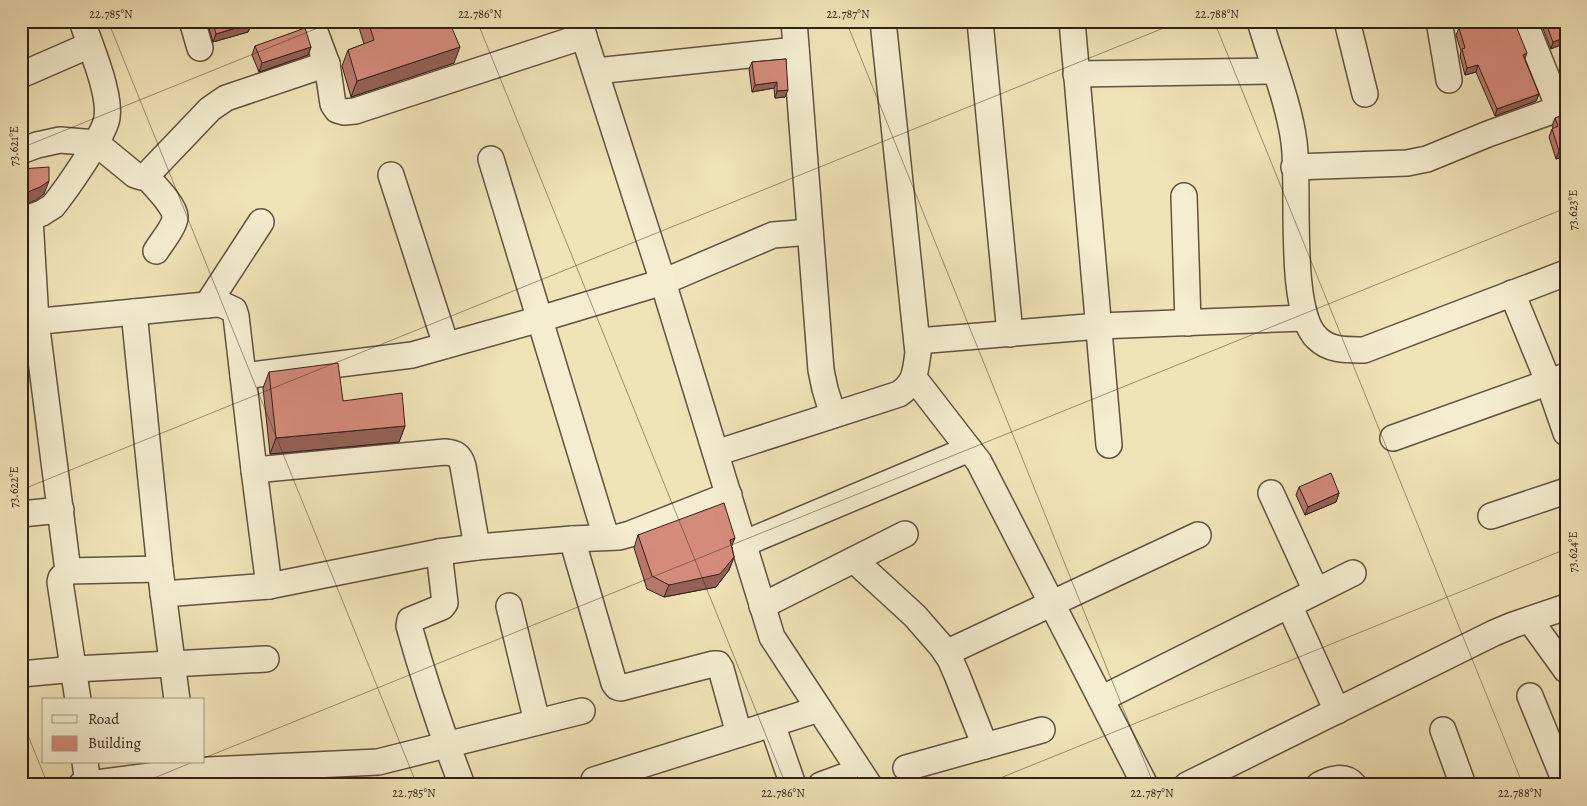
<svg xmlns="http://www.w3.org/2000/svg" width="1587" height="806" font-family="Alegreya,serif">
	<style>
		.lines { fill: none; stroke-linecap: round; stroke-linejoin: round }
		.minor-casing { stroke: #615241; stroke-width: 28 }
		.minor { stroke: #f5edd0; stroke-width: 25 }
		.wall { fill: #b7786b; stroke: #31211a }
		.shaded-wall { fill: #956157; stroke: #31211a }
		.building { fill: #d58b7c; stroke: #31211a }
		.ticks { fill: none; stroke: #31211a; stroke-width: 1; stroke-opacity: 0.45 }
		.neatline { fill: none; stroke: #31211a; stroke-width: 2 }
		.ticks-label { font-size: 12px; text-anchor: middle; fill: #31211a }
	</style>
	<rect width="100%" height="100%" fill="#f0e3b7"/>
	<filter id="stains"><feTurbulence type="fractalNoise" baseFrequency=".004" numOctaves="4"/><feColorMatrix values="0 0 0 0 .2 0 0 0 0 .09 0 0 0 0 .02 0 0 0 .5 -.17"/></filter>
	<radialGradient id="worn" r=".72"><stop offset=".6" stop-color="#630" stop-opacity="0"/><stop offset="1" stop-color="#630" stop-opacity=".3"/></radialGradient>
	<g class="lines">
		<defs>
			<g id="minor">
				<polyline points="192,21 200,48"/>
				<polyline points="311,21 327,64 333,104 337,110 344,112 355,111 584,36"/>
				<polyline points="579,21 663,282 772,637 869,785"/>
				<polyline points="794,21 821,370 825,389 833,415"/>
				<polyline points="980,21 1010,334"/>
				<polyline points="1072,21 1109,445"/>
				<path d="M1260 21C1271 59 1289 103 1294 142 1300 186 1287 310 1317 338 1330 351 1347 350 1364 350L1566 273"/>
				<polyline points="1347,21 1365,94"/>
				<polyline points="1439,21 1449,80"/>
				<polyline points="1524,21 1559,108"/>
				<polyline points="596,71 796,50"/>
				<polyline points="1076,74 1275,71"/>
				<polyline points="21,75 90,45"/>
				<polyline points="21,151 37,145 60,140 96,143 135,175 141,177 146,176 210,109 226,98 327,64"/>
				<polyline points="491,159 606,537"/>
				<polyline points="1294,167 1407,163 1427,159 1488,134 1566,106"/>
				<polyline points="391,175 446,345"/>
				<path d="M146 176C153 184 176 207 175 217 175 226 161 243 156 251"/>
				<polyline points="1184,196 1188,323"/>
				<polyline points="30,218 36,321 68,571 61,578 60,582 78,700"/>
				<path d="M21 221 42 213 53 206C66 190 104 136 107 118 111 93 90 46 82 21"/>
				<polyline points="1512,293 1548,381 1566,433"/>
				<polyline points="207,305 261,222"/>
				<polyline points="134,312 160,569 177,700"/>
				<polyline points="21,323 216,304 223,305 234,310 236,316 254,470 269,586"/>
				<polyline points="917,341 1099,326 1305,318"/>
				<polyline points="243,376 412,355 540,319 663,282 773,235 810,232"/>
				<polyline points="914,378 979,462 1145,785"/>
				<polyline points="1393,438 1566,376"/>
				<path d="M716 453 899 394C916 382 915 372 918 353L883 21"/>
				<path d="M254 470 445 452C456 453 460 455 463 466L477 547"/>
				<polyline points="1271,493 1316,591"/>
				<polyline points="21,514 61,510"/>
				<polyline points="1491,516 1566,491"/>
				<polyline points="572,539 614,683 617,687 621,688 713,664 718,664 721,669 739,734"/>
				<polyline points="743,544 969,449"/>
				<path d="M439 552 445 603 442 607 410 620 409 626C424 680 442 733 462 785"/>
				<polyline points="854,560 915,616 942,647 950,659 957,675 985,746"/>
				<polyline points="68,571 160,569"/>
				<polyline points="163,594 269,586 439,552 477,547 572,539 619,537 630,534 729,495"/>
				<polyline points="1289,605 1337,711"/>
				<polyline points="509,606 537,722"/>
				<polyline points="762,606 905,534"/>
				<polyline points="1530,620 1566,670"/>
				<polyline points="946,653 1198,535"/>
				<polyline points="21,674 75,669 266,659"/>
				<polyline points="1530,696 1566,784"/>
				<polyline points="1101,699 1353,573"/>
				<polyline points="772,724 793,785"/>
				<polyline points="1443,730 1463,785"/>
				<polyline points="85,762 88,785"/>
				<polyline points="906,768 1042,730"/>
				<polyline points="594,780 819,709"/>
				<polyline points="81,785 187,771 378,762 582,711"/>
				<polyline points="821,785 859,771"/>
				<polyline points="1187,785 1494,633 1513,625 1566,607"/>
				<path d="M1319 785C1330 779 1345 774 1354 785"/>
			</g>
		</defs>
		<use href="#minor" class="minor-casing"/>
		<use href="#minor" class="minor"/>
	</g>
	<g class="wall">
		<polygon points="207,21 251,21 252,23 248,32 213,42"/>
		<polygon points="357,21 434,21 454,63 351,97 342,66 348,50 364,44"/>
		<polygon points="1540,21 1564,21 1551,49"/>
		<polygon points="1459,28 1525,60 1539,94 1536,101 1495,116 1476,72 1465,75 1460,56 1461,51 1456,35"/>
		<polygon points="255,46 311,47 308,55 259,72 252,55"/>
		<polygon points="786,59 785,97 775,98 774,88 752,92 749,69 752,62"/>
		<polygon points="1566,114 1566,156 1556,159 1549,137 1552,129 1553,128 1552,126 1555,118"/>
		<polygon points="269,372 405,426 399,442 270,454 263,388"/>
		<polygon points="1299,487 1339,493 1336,502 1305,515 1296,495"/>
		<polygon points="638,535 732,547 734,557 729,570 716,587 664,597 647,589 634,548"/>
	</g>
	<g class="shaded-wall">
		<polygon points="252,23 248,32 213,42 216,34"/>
		<polygon points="1566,37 1566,43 1551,49 1553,42"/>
		<polygon points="311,47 308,55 259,72 262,63"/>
		<polygon points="460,47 454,63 351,97 357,81"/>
		<polygon points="1527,53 1524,61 1523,55"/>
		<polygon points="1478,65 1476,72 1465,75 1467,68"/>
		<polygon points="777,82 774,88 752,92 755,85"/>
		<polygon points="788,90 785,97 775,98 777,91"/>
		<polygon points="1539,94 1536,101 1495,116 1497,109"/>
		<polygon points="1566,149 1566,156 1556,159 1559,151"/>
		<polygon points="49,181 44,194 36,200 21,206 21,195"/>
		<polygon points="405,426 399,442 270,454 276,438"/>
		<polygon points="1339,493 1336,502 1305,515 1308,507"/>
		<polygon points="735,538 730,550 730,540"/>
		<polygon points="734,557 729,570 716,587 664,597 669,585"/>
	</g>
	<g class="building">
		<polygon points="213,21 251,21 252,23 216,34"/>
		<polygon points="368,21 434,21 435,25 444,21 449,21 460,47 357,81 348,50 374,40"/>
		<polygon points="1479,21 1514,21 1527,53 1523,55 1539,94 1497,109 1478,65 1467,68 1462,49 1465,48 1459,28"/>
		<polygon points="1545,21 1564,21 1566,25 1566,37 1553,42"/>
		<polygon points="305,28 311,47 262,63 255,46"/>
		<polygon points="786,59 788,90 777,91 777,82 755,85 752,62"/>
		<polygon points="1566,114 1566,149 1559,151 1552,129 1558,126 1555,118"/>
		<polygon points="49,167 49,181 40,187 21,195 21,169"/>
		<polygon points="338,363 343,401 402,393 405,426 276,438 269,372"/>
		<polygon points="1331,473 1339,493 1308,507 1299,487"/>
		<polygon points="724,503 735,538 730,540 734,557 720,574 669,585 652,576 638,535"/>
		<polygon points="858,777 865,785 837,785"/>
	</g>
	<path class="ticks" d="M108 21 417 785M477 21 786 785M846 21 1154 785M1214 21 1523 785M21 148 335 21M21 490 1181 21M21 718 48 785M204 758 1566 208M137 785 193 762M983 785 1566 549"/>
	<rect width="1587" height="806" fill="none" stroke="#f0e3b7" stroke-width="55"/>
	<rect x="42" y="698" width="162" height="65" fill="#f5edd0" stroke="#a79b87"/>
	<rect x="52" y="715" width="25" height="8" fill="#f5edd0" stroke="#a79b87"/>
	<text x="88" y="724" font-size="15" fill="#31211a">Road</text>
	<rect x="52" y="736" width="25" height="15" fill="#d58b7c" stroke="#a79b87"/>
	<text x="88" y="748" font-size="15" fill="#31211a">Building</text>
	<rect x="28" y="28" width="1532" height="750" class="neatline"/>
	<g class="ticks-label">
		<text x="111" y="18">22.785°N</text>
		<text x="480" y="18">22.786°N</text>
		<text x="848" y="18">22.787°N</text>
		<text x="1217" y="18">22.788°N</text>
		<text transform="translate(14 146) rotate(-90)" y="4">73.621°E</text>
		<text transform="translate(1573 210) rotate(-90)" y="4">73.623°E</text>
		<text transform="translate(14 487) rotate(-90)" y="4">73.622°E</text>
		<text transform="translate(1573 552) rotate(-90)" y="4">73.624°E</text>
		<text x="414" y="797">22.785°N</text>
		<text x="783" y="797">22.786°N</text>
		<text x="1152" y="797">22.787°N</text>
		<text x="1520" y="797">22.788°N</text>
	</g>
	<rect width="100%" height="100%" filter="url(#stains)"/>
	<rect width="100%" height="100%" fill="url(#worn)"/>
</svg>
